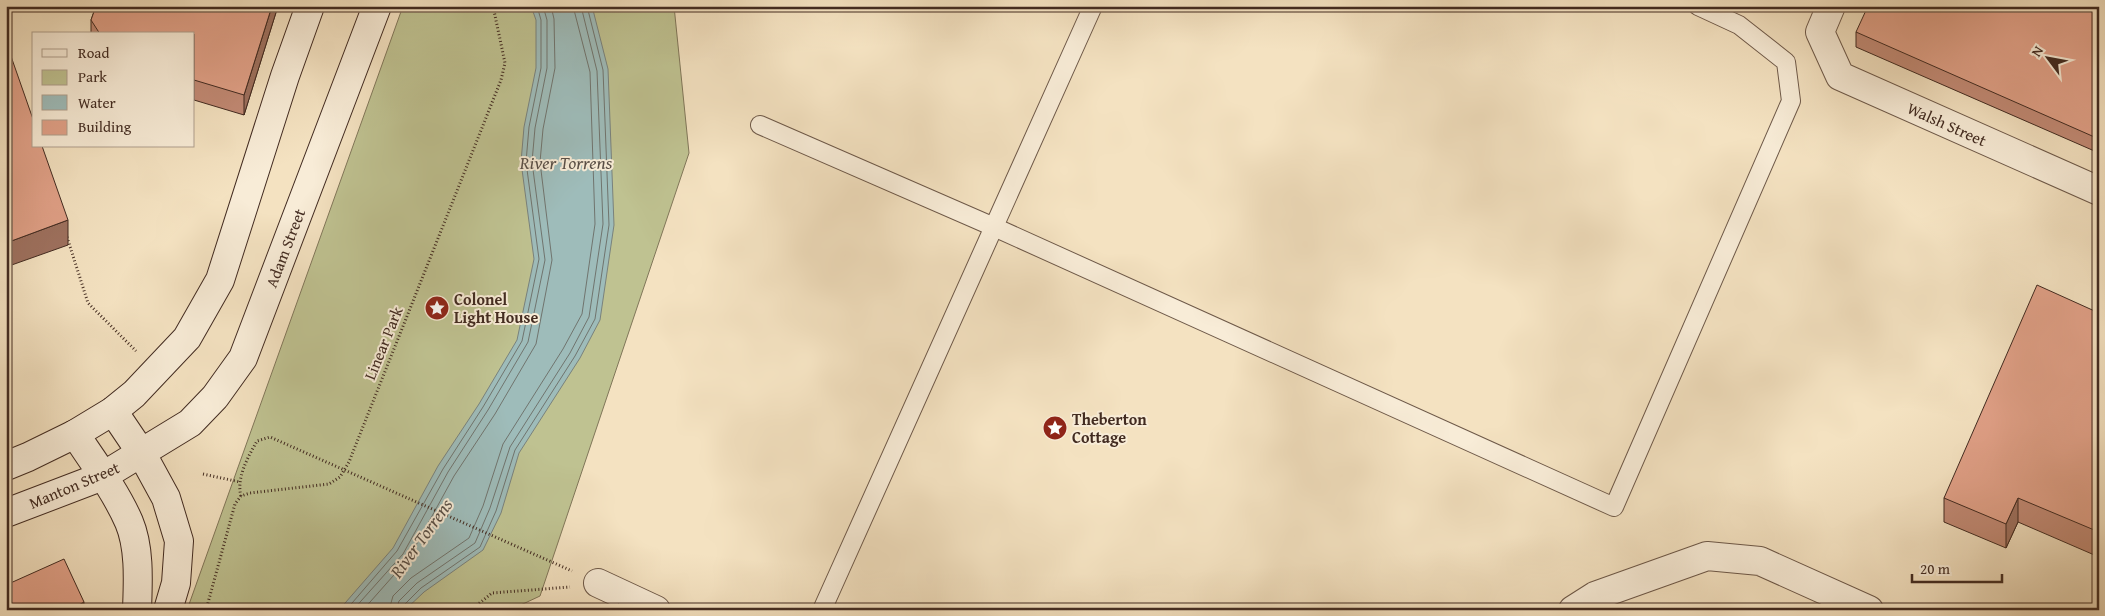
<svg xmlns="http://www.w3.org/2000/svg" width="2105" height="616" font-family="'Gentium Book Plus',serif">
	<style>
		.green { fill: #bfc291; stroke: #807659 }
		.water { fill: #9ebcba; stroke: #79827d }
		.lines { fill: none; stroke-linecap: round; stroke-linejoin: round }
		.shore { stroke: #70746e; stroke-width: 1 }
		.lane-casing { stroke: #6e5949; stroke-width: 20 }
		.street-casing { stroke: #6e5949; stroke-width: 30 }
		.secondary-casing { stroke: #422b21; stroke-width: 30 }
		.path { stroke: #422b21; stroke-width: 3; stroke-dasharray: 1 2.5; stroke-linecap: butt }
		.lane { stroke: #f8ecd7; stroke-width: 18 }
		.street { stroke: #f8ecd7; stroke-width: 28 }
		.secondary { stroke: #f8ecd7; stroke-width: 28 }
		.wall { fill: #c28a75; stroke: #422b21 }
		.shaded-wall { fill: #9e715f; stroke: #422b21 }
		.building { fill: #e1a188; stroke: #422b21 }
		.labels { text-anchor: middle; dominant-baseline: central; stroke-width: 4; stroke-linejoin: round; paint-order: stroke }
		.street-label { font-size: 16px; fill: #422b21; stroke: #f8ecd7 }
		.poi-label { font-size: 16px; font-weight: bold; fill: #422b21; stroke: #f8ecd7; text-anchor: start }
		.water-label { font-size: 18px; font-style: italic; fill: #594f47; stroke: #f8ecd7 }
	</style>
	<rect width="100%" height="100%" fill="#f4e2c1"/>
	<filter id="stains"><feTurbulence type="fractalNoise" baseFrequency=".004" numOctaves="4"/><feColorMatrix values="0 0 0 0 .2 0 0 0 0 .09 0 0 0 0 .02 0 0 0 .5 -.17"/></filter>
	<radialGradient id="worn" r=".72"><stop offset=".6" stop-color="#630" stop-opacity="0"/><stop offset="1" stop-color="#630" stop-opacity=".3"/></radialGradient>
	<polygon class="green" points="403,6 674,6 689,153 540,596 510,610 187,610"/>
	<polygon class="water" points="531,6 592,6 608,69 614,225 600,320 580,358 519,453 501,513 483,550 424,592 405,610 339,610 393,548 438,466 479,404 517,340 534,259 521,162 524,127 536,68 536,20"/>
	<g class="lines">
		<g class="shore">
			<polyline points="346,610 397,551 443,469 483,407 522,341 539,259 526,162 529,127 541,68 541,20 537,6"/>
			<polyline points="353,610 403,554 448,472 488,410 528,342 545,260 532,162 535,128 547,68 547,20 543,6"/>
			<polyline points="363,610 409,558 454,476 495,414 536,344 552,260 540,162 543,129 555,68 554,19 551,6"/>
			<polyline points="389,610 393,596 411,578 469,538 483,506 503,444 563,349 582,314 595,224 590,72 573,6"/>
			<polyline points="396,610 399,601 417,583 475,543 490,508 510,447 570,353 589,317 603,224 597,71 581,6"/>
			<polyline points="402,610 404,605 421,588 480,547 496,511 515,450 575,356 595,319 609,225 603,70 587,6"/>
		</g>
		<defs>
			<g id="lane">
				<polyline points="760,125 994,227 1614,507 1791,101 1786,62 1739,25 1698,6"/>
				<polyline points="822,610 1093,6"/>
			</g>
			<g id="street">
				<polyline points="1831,6 1820,32 1840,76 2099,191"/>
				<polyline points="598,583 656,610"/>
				<polyline points="1573,610 1595,596 1707,556 1760,561 1869,610"/>
			</g>
			<g id="secondary">
				<polyline points="113,411 142,454 166,498 179,541 176,583 168,610"/>
				<path d="M75 434C93 461 116 492 129 522 140 548 138 582 137 610"/>
				<polyline points="6,466 28,457 75,434 113,411 134,394 187,338 220,280 285,76 310,6"/>
				<polyline points="6,513 103,476 190,423 215,397 243,358 377,6"/>
			</g>
		</defs>
		<use href="#lane" class="lane-casing"/>
		<use href="#street" class="street-casing"/>
		<use href="#secondary" class="secondary-casing"/>
		<g class="path">
			<polyline points="67,237 88,303 136,351"/>
			<polyline points="203,474 240,482"/>
			<path d="M241 496C236 478 248 457 257 441L270 437 572 571"/>
			<polyline points="206,610 235,504 241,496 250,493 329,484 340,477 349,462 501,80 505,63 493,6"/>
			<polyline points="471,610 492,593 570,587"/>
		</g>
		<use href="#lane" class="lane"/>
		<use href="#street" class="street"/>
		<use href="#secondary" class="secondary"/>
	</g>
	<g class="wall">
		<polygon points="96,6 278,6 244,115 194,100 194,34 91,34 91,20"/>
		<polygon points="2099,6 2099,153 1856,47 1856,32"/>
		<polygon points="2099,313 2099,557 2018,522 2006,548 1944,522 1944,498"/>
	</g>
	<g class="shaded-wall">
		<polygon points="272,6 278,6 244,115 244,95"/>
		<polygon points="68,220 68,245 6,267 6,243"/>
		<polygon points="2018,498 2018,522 2006,548 2006,524"/>
		<polygon points="84,602 84,610 77,610 77,606"/>
	</g>
	<g class="building">
		<polygon points="96,6 272,6 244,95 194,80 194,34 100,34 91,20"/>
		<polygon points="1868,6 2099,6 2099,139 1856,32"/>
		<polygon points="6,42 34,122 34,146 42,146 68,220 6,243"/>
		<polygon points="2037,285 2099,313 2099,532 2018,498 2006,524 1944,498"/>
		<polygon points="64,559 84,602 77,606 79,610 6,610 6,585"/>
		<polygon points="618,604 629,610 615,610"/>
	</g>
	<defs>
		<symbol id="sight-disc" viewBox="-11 -11 22 22"><circle r="9.5" fill="#8f2418" stroke="#f8ecd7"/><path d="M0-6L1.8-2.2L6-1.7L2.9 1.2L3.7 5.4L0 3.3L-3.7 5.4L-2.9 1.2L-6-1.7L-1.8-2.2Z" fill="#fff"/></symbol>
	</defs>
	<g fill-rule="evenodd">
		<use href="#sight-disc" x="423" y="294" width="28" height="28"/>
		<use href="#sight-disc" x="1041" y="414" width="28" height="28"/>
	</g>
	<g class="labels">
		<g class="street-label">
			<text transform="translate(1947 124) rotate(24)">Walsh Street</text>
			<text transform="translate(285 248) rotate(-69)">Adam Street</text>
			<text transform="translate(383 343) rotate(-68)">Linear Park</text>
			<text transform="translate(74 485) rotate(-23)">Manton Street</text>
		</g>
		<g class="poi-label">
			<text x="454" y="299">Colonel<tspan x="454" dy="18">Light House</tspan></text>
			<text x="1072" y="419">Theberton<tspan x="1072" dy="18">Cottage</tspan></text>
		</g>
		<g class="water-label">
			<text x="566" y="162">River Torrens</text>
			<text transform="translate(421 538) rotate(-54)">River Torrens</text>
		</g>
	</g>
	<rect width="2105" height="616" fill="none" stroke="#f4e2c1" stroke-width="25"/>
	<rect x="8" y="8" width="2090" height="601" fill="none" stroke="#422b21" stroke-width="2.5"/>
	<rect x="12" y="12" width="2080" height="591" fill="none" stroke="#422b21"/>
	<rect x="32" y="32" width="162" height="115" fill="#f8ecd7" stroke="#af9f8e"/>
	<rect x="42" y="49" width="25" height="8" fill="#f8ecd7" stroke="#af9f8e"/>
	<text x="78" y="58" font-size="15" fill="#422b21">Road</text>
	<rect x="42" y="70" width="25" height="15" fill="#bfc291" stroke="#af9f8e"/>
	<text x="78" y="82" font-size="15" fill="#422b21">Park</text>
	<rect x="42" y="95" width="25" height="15" fill="#9ebcba" stroke="#af9f8e"/>
	<text x="78" y="108" font-size="15" fill="#422b21">Water</text>
	<rect x="42" y="120" width="25" height="15" fill="#e1a188" stroke="#af9f8e"/>
	<text x="78" y="132" font-size="15" fill="#422b21">Building</text>
	<g transform="translate(2048 58) rotate(302)" stroke="#f8ecd7" stroke-width="4" paint-order="stroke">
	<path d="M0-4L9 19L0 12L-9 19Z" fill="#422b21"/>
	<text y="-8" font-size="14" font-weight="bold" text-anchor="middle" fill="#422b21">N</text>
	</g>
	<path d="M1912 574v8h90v-8" fill="none" stroke="#422b21" stroke-width="2.5"/>
	<text x="1920" y="574" font-size="15" fill="#422b21" stroke="#f8ecd7" stroke-width="4" paint-order="stroke">20 m</text>
	<rect width="100%" height="100%" filter="url(#stains)"/>
	<rect width="100%" height="100%" fill="url(#worn)"/>
</svg>
